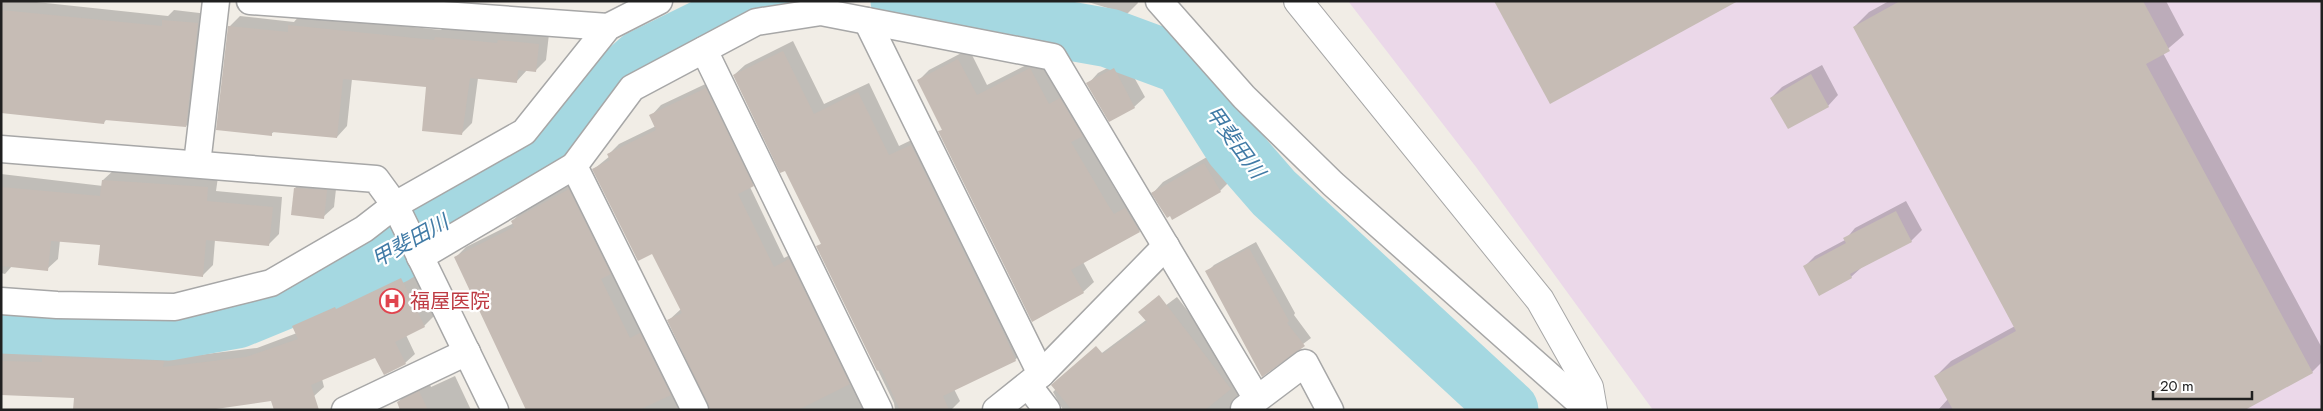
<svg xmlns="http://www.w3.org/2000/svg" width="2323" height="411" font-family="Jost,'Noto Sans JP',sans-serif">
	<style>
		.industrial { fill: #ebd8e9 }
		.shadow { fill: #0003 }
		.lines { fill: none; stroke-linecap: round; stroke-linejoin: round }
		.river { stroke: #a5d8e1; stroke-width: 59 }
		.building { fill: #c6bcb5 }
		.minor-casing { stroke: #a7a7a7; stroke-width: 29 }
		.tertiary-casing { stroke: #a7a7a7; stroke-width: 30 }
		.minor { stroke: #fff; stroke-width: 26 }
		.tertiary { stroke: #fff; stroke-width: 28 }
		.labels { text-anchor: middle; dominant-baseline: central; stroke-width: 4.5; stroke-linejoin: round; paint-order: stroke }
		.health-label { font-size: 20px; fill: #be3a42; stroke: #fff; text-anchor: start }
		.water-label { font-size: 21px; font-style: italic; fill: #417ba6; stroke: #fff }
	</style>
	<rect width="100%" height="100%" fill="#f1ede6"/>
	<polygon class="industrial" points="1348,1 2322,1 2322,410 1653,410 1476,167"/>
	<g class="shadow">
		<polygon points="1,1 27,1 168,16 174,10 208,14 196,116 186,126 107,119 104,122 1,112"/>
		<polygon points="1085,1 1137,1 1138,3 1127,14"/>
		<polygon points="1889,1 2166,1 2184,35 2163,53 2322,348 2322,362 2312,372 2242,410 1938,410 1948,399 1936,376 1951,361 2015,326 1854,27 1869,12"/>
		<polygon points="300,15 441,30 447,24 549,34 546,60 535,71 527,70 516,82 478,78 472,123 461,134 428,86 352,79 347,126 337,137 275,131 271,134 229,27 240,16 294,22"/>
		<polygon points="793,41 824,104 869,83 899,146 922,135 1025,349 1015,360 954,389 960,401 951,410 895,410 894,403 818,247 822,243 786,169 734,75 745,65"/>
		<polygon points="969,49 987,85 1040,58 1060,94 1071,88 1092,125 1083,134 1118,194 1125,204 1136,198 1150,221 1139,231 1083,262 1094,282 1083,292 940,132 943,129 918,81 929,70"/>
		<polygon points="1124,59 1145,97 1134,107 1088,84 1098,73"/>
		<polygon points="1822,65 1838,95 1828,106 1771,98 1782,87"/>
		<polygon points="716,79 763,175 750,187 784,258 800,250 879,410 711,410 669,320 681,309 653,252 594,169 610,156 609,154 619,144 656,126 651,116 661,105"/>
		<polygon points="1214,153 1230,181 1220,191 1153,193 1163,182"/>
		<polygon points="114,170 218,177 216,191 282,197 279,234 268,245 215,240 213,265 202,276 102,244 60,240 58,259 47,269 12,266 5,274 1,273 1,174 103,186 103,180"/>
		<polygon points="306,178 337,180 334,207 323,217 295,188"/>
		<polygon points="579,180 695,410 528,410 456,257 466,247 514,223 512,221 523,211"/>
		<polygon points="1906,201 1922,230 1911,241 1862,267 1851,277 1805,266 1815,256 1845,240 1855,228"/>
		<polygon points="1256,242 1295,313 1294,315 1311,338 1262,375 1207,272 1214,265"/>
		<polygon points="411,269 434,316 424,326 406,335 415,354 405,363 376,356 322,379 324,387 314,396 272,400 1,393 1,352 48,353 53,348 108,349 173,352 173,358 257,348 297,333 294,326 304,316 345,298 346,300"/>
		<polygon points="1177,297 1245,385 1240,392 1239,401 1244,410 1063,410 1053,392 1063,382"/>
		<polygon points="455,376 471,410 401,410 398,402 408,392 429,382 431,387"/>
	</g>
	<g class="lines">
		<g class="river">
			<polyline points="900,1 1109,38 1182,65 1234,147 1274,193 1509,410"/>
			<polyline points="1,324 169,331 237,319 393,255 466,209 504,181 640,60 760,1"/>
		</g>
	</g>
	<g class="building">
		<polygon points="1494,1 1738,1 1550,104"/>
		<polygon points="1900,1 2143,1 2170,51 2146,64 2313,373 2245,410 1953,410 1934,376 2016,331 1853,27"/>
		<polygon points="1,10 162,26 162,20 198,23 186,127 105,120 104,124 1,113"/>
		<polygon points="288,25 434,40 435,37 497,43 498,40 539,44 536,72 518,70 517,83 470,78 462,135 422,131 426,87 343,79 337,138 272,132 272,136 216,130 228,26 288,32"/>
		<polygon points="783,51 814,114 858,92 889,155 911,145 1005,336 1016,361 943,396 949,410 900,410 881,369 877,371 816,246 821,244 785,171 780,173 733,75"/>
		<polygon points="958,59 977,95 1030,68 1049,104 1060,98 1083,136 1071,142 1108,205 1114,214 1125,208 1140,232 1071,270 1084,293 1032,322 938,131 942,130 917,80"/>
		<polygon points="1114,68 1135,108 1109,122 1086,83"/>
		<polygon points="1811,74 1829,107 1788,129 1770,98"/>
		<polygon points="706,88 754,186 738,194 774,267 789,259 850,384 798,410 710,410 667,320 682,313 652,254 638,261 592,169 610,160 607,154 656,130 649,115"/>
		<polygon points="1204,163 1221,192 1172,220 1170,216 1167,218 1151,193"/>
		<polygon points="102,180 208,187 207,201 273,207 269,246 206,240 203,277 98,265 100,245 51,241 48,271 1,266 1,187 100,196"/>
		<polygon points="294,188 327,190 324,219 291,215"/>
		<polygon points="569,189 611,274 601,279 630,338 640,333 671,395 639,410 526,410 454,257 514,227 511,221"/>
		<polygon points="1896,211 1912,242 1850,274 1852,278 1819,296 1803,266 1846,243 1843,238"/>
		<polygon points="1249,248 1289,321 1287,323 1305,346 1262,377 1205,271"/>
		<polygon points="401,278 425,327 395,342 406,364 384,375 375,358 311,385 319,410 274,410 271,401 209,410 73,410 74,398 1,395 1,361 42,362 42,357 98,359 164,361 163,367 246,357 298,339 292,326 335,307 336,309"/>
		<polygon points="1159,295 1231,389 1205,410 1072,410 1051,385 1096,346 1103,354 1147,322 1138,312"/>
		<polygon points="419,391 428,410 400,410 397,402"/>
	</g>
	<g class="lines">
		<defs>
			<g id="minor">
				<polyline points="250,1 608,27"/>
				<polyline points="1159,1 1244,97 1333,184 1588,410"/>
				<polyline points="867,21 1041,374"/>
				<polyline points="704,50 879,410"/>
				<polyline points="1,149 376,179 395,205 495,410"/>
				<polyline points="197,164 216,1"/>
				<polyline points="574,166 695,410"/>
				<polyline points="420,257 574,166 632,88 756,22 821,12 1053,57 1257,399"/>
				<polyline points="1,301 57,305 175,307 271,283 364,229 395,205 524,132 608,27 659,1"/>
				<polyline points="1028,385 1047,410"/>
				<polyline points="1244,409 1305,363 1330,410"/>
				<polyline points="345,410 467,352"/>
				<polyline points="996,410 1041,374 1166,246"/>
			</g>
			<polyline id="tertiary" points="1298,1 1540,300 1589,387 1593,410"/>
		</defs>
		<use href="#minor" class="minor-casing"/>
		<use href="#tertiary" class="tertiary-casing"/>
		<use href="#minor" class="minor"/>
		<use href="#tertiary" class="tertiary"/>
	</g>
	<defs>
		<symbol id="hospital-ring" viewBox="-11 -11 22 22"><circle r="9.5" fill="#fff" stroke="#e0444e" stroke-width="1.5"/><path d="M-5-5h3v3.5h4V-5h3V5h-3V1.5h-4V5h-3Z" fill="#e0444e"/></symbol>
	</defs>
	<g fill-rule="evenodd">
		<use href="#hospital-ring" x="378" y="287" width="28" height="28"/>
	</g>
	<g class="labels">
		<g class="health-label">
			<text x="410" y="301">福屋医院</text>
		</g>
		<g class="water-label">
			<text transform="translate(1235 142) rotate(54)">甲斐田川</text>
			<text transform="translate(410 241) rotate(-29)">甲斐田川</text>
		</g>
	</g>
	<rect width="2323" height="411" fill="none" stroke="#202020" stroke-width="5"/>
	<path d="M2153 391v8h99v-8" fill="none" stroke="#202020" stroke-width="2.5"/>
	<text x="2160" y="391" font-size="15" fill="#202020" stroke="#ffffff" stroke-width="4" paint-order="stroke">20 m</text>
</svg>
